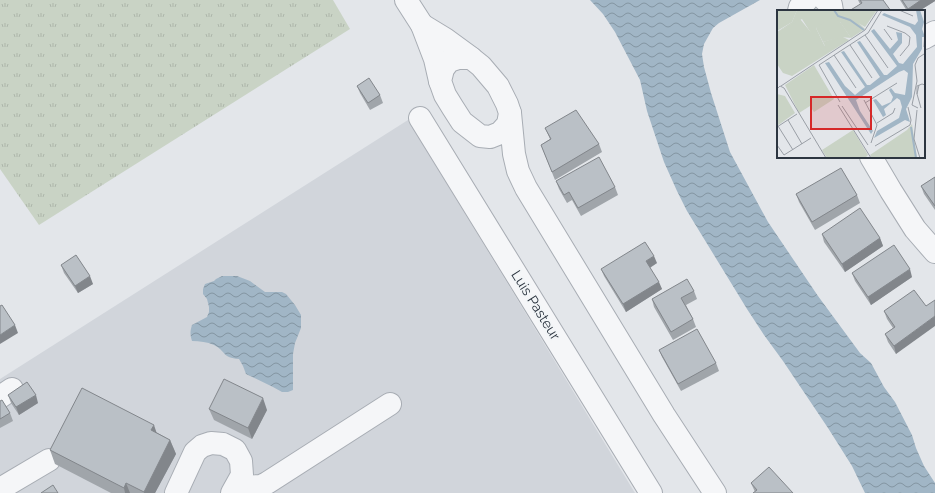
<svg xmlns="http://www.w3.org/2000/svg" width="935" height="493" font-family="Raleway,sans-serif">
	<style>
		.built { fill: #d1d5db }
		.grass { fill: url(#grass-tufts) }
		.water { fill: url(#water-waves) }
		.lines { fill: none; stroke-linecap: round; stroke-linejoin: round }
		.minor-casing { stroke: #a8adb4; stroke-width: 24 }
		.minor { stroke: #f5f6f8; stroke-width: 22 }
		.wall { fill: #a0a5aa }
		.shaded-wall { fill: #82868b }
		.building { fill: #bac0c6; stroke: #82868b }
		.labels { text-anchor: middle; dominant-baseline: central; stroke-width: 3.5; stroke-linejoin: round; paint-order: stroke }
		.street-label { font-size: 14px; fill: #2c3540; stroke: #f2f5f7 }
		.inset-river { fill: none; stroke: #a1b6c6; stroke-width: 2 }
		.inset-road { fill: none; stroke: #9a9fa6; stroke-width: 1 }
		.view { fill: #d62828; fill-opacity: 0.15; stroke: #d62828; stroke-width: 2 }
		.inset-edge { fill: none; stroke: #2c3540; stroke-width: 2 }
	</style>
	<defs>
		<pattern id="grass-tufts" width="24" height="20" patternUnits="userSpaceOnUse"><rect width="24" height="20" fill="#c9d3c5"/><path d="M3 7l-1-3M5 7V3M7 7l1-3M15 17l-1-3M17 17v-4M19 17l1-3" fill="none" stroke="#adb6aa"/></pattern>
		<pattern id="water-waves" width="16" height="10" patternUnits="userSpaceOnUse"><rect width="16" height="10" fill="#a1b6c6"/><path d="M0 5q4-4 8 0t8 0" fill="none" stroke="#8395a2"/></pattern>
	</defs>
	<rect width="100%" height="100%" fill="#e3e6ea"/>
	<polygon class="built" points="408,120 635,493 0,493 0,379"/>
	<polygon class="grass" points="0,0 333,0 350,29 39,225 0,169"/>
	<g class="water">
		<polygon points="590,0 760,0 719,23 713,28 704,44 702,54 704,67 711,93 730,152 768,222 818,296 860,353 871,363 884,387 895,402 912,435 916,448 924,466 935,483 935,493 865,493 852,466 828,428 783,361 764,335 747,309 687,211 677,191 664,162 647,111 640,80 615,32 603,14"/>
		<path d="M222 276H237L250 281 265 292H282L286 294 295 305 301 315V328L295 343 293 354V390L288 392H282L273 387 246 374 243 366 239 359C222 358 226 351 214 345 207 342 200 341 192 341 190 335 190 331 192 325L207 317 209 312V307L207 299 203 294V289L205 284 214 281 216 279Z"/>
	</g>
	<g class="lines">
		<defs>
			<g id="minor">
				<polyline points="406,0 422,25 435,59 440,81"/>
				<polyline points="825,0 831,5 832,11"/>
				<polyline points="799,11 800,7 807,0"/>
				<polyline points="422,25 445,39 471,58"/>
				<polyline points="924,38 935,32"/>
				<polygon points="458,58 471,58 481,66 498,86 507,104 510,113 508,124 500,133 490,137 480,136 462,122 453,108 445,95 440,81 443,69 449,61"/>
				<polyline points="510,113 514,154 518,171 526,188 664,415 715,493"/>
				<polyline points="420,118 651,493"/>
				<polyline points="871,157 891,191 915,229 935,252"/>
				<polyline points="0,397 12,389"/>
				<polyline points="236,487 261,486 267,483 390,404"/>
				<polyline points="0,489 49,460"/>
				<polyline points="176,493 195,452 202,446 211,443 223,444 235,450 241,461 242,475 232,493"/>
			</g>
		</defs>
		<use href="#minor" class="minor-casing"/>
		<use href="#minor" class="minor"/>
	</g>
	<g class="wall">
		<polygon points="858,0 883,0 860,4"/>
		<polygon points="900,0 935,0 935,1 919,11 907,11"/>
		<polygon points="357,86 380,95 383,103 370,110 360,93"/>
		<polygon points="545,128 599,144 602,152 555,180 541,145 550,139"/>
		<polygon points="935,177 935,210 924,194 921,186"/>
		<polygon points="556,181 615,187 618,195 581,216 572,200 567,203 559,189"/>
		<polygon points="796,194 857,195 860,203 815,230 799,202"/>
		<polygon points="822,234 880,238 883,246 845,272 824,242"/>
		<polygon points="657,263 650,268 662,289 626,312 604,276 601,269"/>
		<polygon points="61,265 93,284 78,293 64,273"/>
		<polygon points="852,273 912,277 871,305 855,281"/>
		<polygon points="694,291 697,299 686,305 693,319 696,327 673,340 654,307 652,299"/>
		<polygon points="926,306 896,354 888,342 885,334 893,328 887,319 884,311"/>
		<polygon points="659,350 716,363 719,371 681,391 662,357"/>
		<polygon points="8,395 38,403 19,415 11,403"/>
		<polygon points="0,401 10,413 13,421 0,428"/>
		<polygon points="209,409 267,410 252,439 214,420"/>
		<polygon points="156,432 170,440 176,454 155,493 111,493 55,464 50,450"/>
		<polygon points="751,483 793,493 755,492"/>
	</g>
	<g class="shaded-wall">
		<polygon points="921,0 935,0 935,1 919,11 908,11 908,9"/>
		<polygon points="880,238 883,246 845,272 842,264"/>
		<polygon points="654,256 657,263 649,268 646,261"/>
		<polygon points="910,269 912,277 871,305 868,297"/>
		<polygon points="90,276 93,284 78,293 75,286"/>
		<polygon points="659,282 662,289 626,312 623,304"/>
		<polygon points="935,316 935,326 896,354 894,346"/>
		<polygon points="15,325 18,333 0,344 0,335"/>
		<polygon points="36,395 38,403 19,415 16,407"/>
		<polygon points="263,398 267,410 252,439 248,428"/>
		<polygon points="154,425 159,440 151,430"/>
		<polygon points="170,440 176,454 155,493 144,493 144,492"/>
		<polygon points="126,483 130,493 125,493 124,488"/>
	</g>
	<g class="building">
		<polygon points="860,0 883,0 891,11 849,11 862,3"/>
		<polygon points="902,0 921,0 908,9"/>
		<polygon points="369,78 380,95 368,103 357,86"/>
		<polygon points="576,110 599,144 552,172 541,145 551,139 545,128"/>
		<polygon points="599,157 615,187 578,208 569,192 564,195 556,181"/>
		<polygon points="841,168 857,195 812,222 796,194"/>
		<polygon points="935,177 935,206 921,186"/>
		<polygon points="860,208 880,238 842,264 822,234"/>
		<polygon points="645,242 654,256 646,261 659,282 623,304 601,269"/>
		<polygon points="894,245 910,269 868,297 852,273"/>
		<polygon points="76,255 90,276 75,286 61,265"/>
		<polygon points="687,279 694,291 681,298 693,319 671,332 652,299"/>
		<polygon points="914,290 926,306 935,300 935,316 894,346 885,334 895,327 884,311"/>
		<polygon points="2,305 15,325 0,335 0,306"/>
		<polygon points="697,329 716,363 678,384 659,350"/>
		<polygon points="224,379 263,398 248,428 209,409"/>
		<polygon points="27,382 36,395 16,407 8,395"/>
		<polygon points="82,388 154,425 151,430 170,440 144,492 126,483 124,488 50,450"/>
		<polygon points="2,400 10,413 0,419 0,401"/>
		<polygon points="769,467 793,493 753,493 757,490 751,483"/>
		<polygon points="53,485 58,493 41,493"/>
	</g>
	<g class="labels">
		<g class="street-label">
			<text transform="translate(536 305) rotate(58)">Luis Pasteur</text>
		</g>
	</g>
	<g transform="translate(777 10)">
		<rect width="148" height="148" fill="#e3e6ea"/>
		<path d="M0 0H20L15 12 0 21ZM60 0H100L88 17ZM23 9 41 31 48 36 46 32 64 26 72 30 15 66 6 63 0 54V22ZM37 55 57 89 37 102 33 96 22 103 8 75Z" fill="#c9d3c5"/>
		<path d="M20 0H60L77 8 88 19 74 28 63 12 39 18 49 39 46 42 25 9 0 22 15 12Z" fill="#c9d3c5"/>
		<path d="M135 114 140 148H95L93 145 130 120Z" fill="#c9d3c5"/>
		<path d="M56 7 64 13 74 28 64 27 46 32 39 18ZM0 84 8 86 18 103 0 116ZM76 120 91 145 88 148H50L45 140Z" fill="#c9d3c5"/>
		<path d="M139 0H143L147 12 145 19 148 27H145V39L136 54 135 87 129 99 133 112 128 110 97 128 100 121 122 108 125 97 123 90 120 88 107 99 109 105 106 107 96 90 99 89 105 96 114 92 116 87 112 80 114 78 118 83 128 85 131 63 127 60 122 62 79 90 83 101 96 121 94 124 48 53 52 52 68 76 78 85 88 77 64 42 67 41 90 75H93L103 67 80 32 83 31 107 65H110L120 56 94 21 97 19 113 39 121 30 119 22 125 23V33L116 44 122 53 126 54 140 37 139 25 133 17 105 5 107 3 138 15 141 11Z" fill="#a1b6c6"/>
		<path class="inset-river" d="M57 0 61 6 73 10 87 20M134 117 139 148"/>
		<path class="inset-road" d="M122 0 136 6M110 16 128 23 133 27 132 35 123 46M107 19 115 30M88 25 111 58M73 35 95 68M147 37 148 22M57 45 79 78M142 75 140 84V76L145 74 148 75M4 76 88 20 101 0M0 79 3 76 7 78 49 148M140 84 144 98M87 90 100 115 94 133M63 92 42 55 91 23 105 0M88 93 120 73M61 95 94 148M65 96 91 135M141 98 135 95 140 71 138 55 141 48 147 44M140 100 137 129 143 148M11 110 25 134M100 113 116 103 118 98M1 116 16 140M0 117 20 104M0 135 7 145 34 128M98 136 133 115 134 110 131 97"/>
		<path class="view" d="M34 87H94V119H34Z"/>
		<rect width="148" height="148" class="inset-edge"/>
	</g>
</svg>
